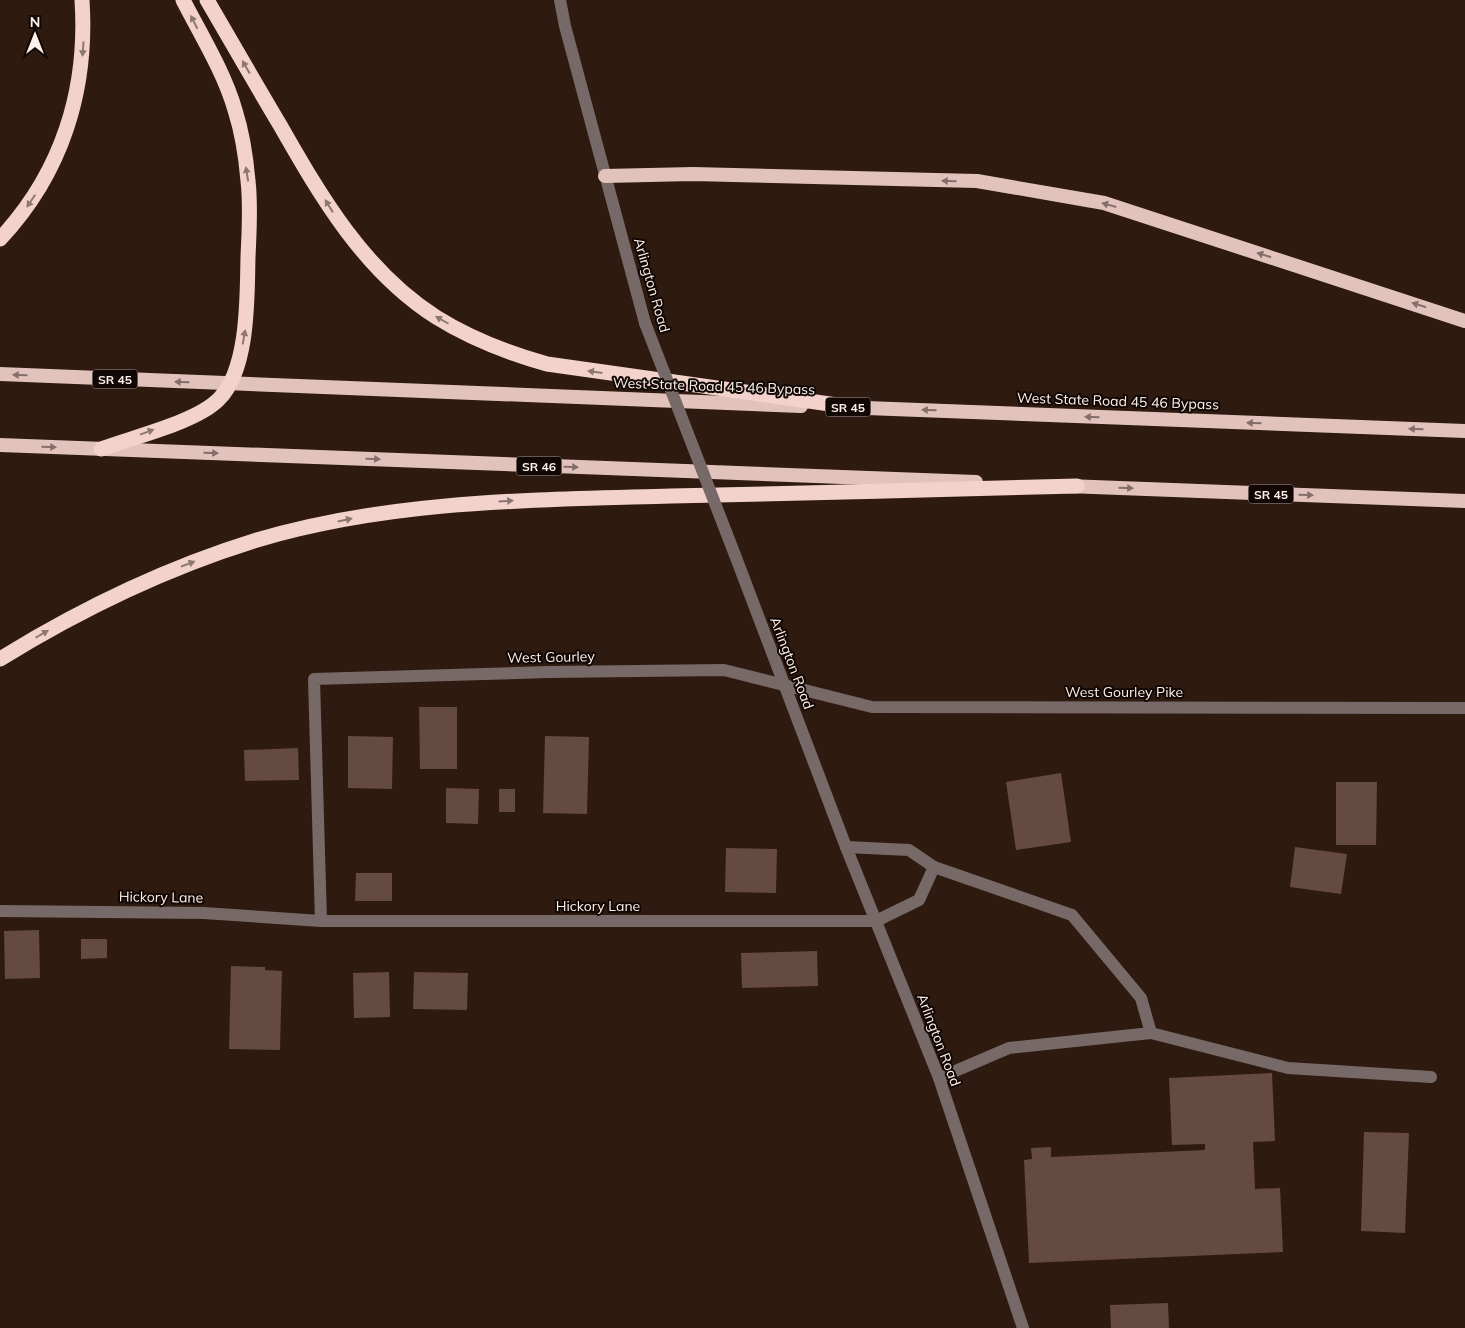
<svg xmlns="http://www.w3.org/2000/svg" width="1465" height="1328" font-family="Mulish,sans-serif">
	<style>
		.building { fill: #644a3f }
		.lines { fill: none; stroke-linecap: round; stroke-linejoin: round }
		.service { stroke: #776967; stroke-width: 12 }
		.minor { stroke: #776967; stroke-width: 12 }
		.tertiary { stroke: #776967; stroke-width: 12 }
		.trunk { stroke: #e2c3bc; stroke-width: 14 }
		.motorway { stroke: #f3d2cb; stroke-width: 15 }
		.tertiary-bridge { stroke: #776967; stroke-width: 12 }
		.oneway { fill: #8d7771 }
		.oneway2 { fill: #846e69 }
		.labels { text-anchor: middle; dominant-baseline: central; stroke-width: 4; stroke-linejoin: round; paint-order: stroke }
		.shield { fill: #110704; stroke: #b6aba6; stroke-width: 1 }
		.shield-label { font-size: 12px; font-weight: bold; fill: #fdf1eb }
		.street-label { font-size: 14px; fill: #fdf1eb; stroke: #110704 }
	</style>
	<rect width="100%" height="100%" fill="#2f1a10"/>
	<g class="building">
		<polygon points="419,707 457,707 457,769 420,769"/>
		<polygon points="348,736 393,737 392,789 348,788"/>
		<polygon points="545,736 589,737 587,814 543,813"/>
		<polygon points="298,748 299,780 245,781 244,750"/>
		<polygon points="1061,773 1071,842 1016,850 1006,782"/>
		<polygon points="1336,782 1377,782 1376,845 1336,845"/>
		<polygon points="446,788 479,789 478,824 446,823"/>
		<rect x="499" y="789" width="16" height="23"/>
		<polygon points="1295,847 1347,854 1341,894 1290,887"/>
		<polygon points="726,848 777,849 776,893 725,892"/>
		<polygon points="356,873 392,873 392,901 355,901"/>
		<polygon points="39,930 40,978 5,979 4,931"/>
		<polygon points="81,939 107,939 107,958 81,959"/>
		<polygon points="817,951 818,986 742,988 741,953"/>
		<polygon points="231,966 265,967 265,970 282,971 280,1050 229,1049"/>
		<polygon points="389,972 390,1017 354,1018 353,973"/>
		<polygon points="414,972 468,973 467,1010 413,1009"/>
		<polygon points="1272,1073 1275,1141 1253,1142 1255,1189 1280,1188 1283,1252 1029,1263 1024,1160 1032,1159 1031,1148 1051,1147 1051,1157 1205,1150 1205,1144 1172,1145 1169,1078"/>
		<polygon points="1364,1132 1409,1133 1405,1233 1361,1231"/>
		<polygon points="1168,1303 1169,1328 1111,1328 1110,1305"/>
	</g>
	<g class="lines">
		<g class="service">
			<polyline points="846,847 909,850 934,867 919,900 876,921"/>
			<polyline points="934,867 1072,915 1141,998 1151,1033 1009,1048 939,1078"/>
			<polyline points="1151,1033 1288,1068 1431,1077"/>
		</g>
		<g class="minor">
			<polyline points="0,911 204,913 321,921"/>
			<polyline points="876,921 321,921 314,679 549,672 724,670 872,707 1465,708"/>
		</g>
		<g class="tertiary">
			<polyline points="560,0 565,26 645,323"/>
			<polyline points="735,555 846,847 939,1078 1023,1328"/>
		</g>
		<g class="trunk">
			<polyline points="605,176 693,174 977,181 1104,203 1465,321"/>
			<polyline points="0,374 801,406"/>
			<polyline points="840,407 1465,431"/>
			<polyline points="0,445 976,482"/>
			<polyline points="1067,486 1465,501"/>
		</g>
		<g class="motorway">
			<path d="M207 0C231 41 255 83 280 125 321 197 364 271 436 317 471 339 508 353 547 364L851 407"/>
			<path d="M0 239C62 173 88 90 82 0"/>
			<path d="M101 449C133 437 197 422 219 399 249 369 247 296 248 257 249 232 251 206 248 181 246 157 242 132 235 110 224 72 201 35 183 0"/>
			<path d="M0 659C81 609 166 568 257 540 392 500 532 500 671 496 806 493 942 490 1077 486"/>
		</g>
		<polyline class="tertiary-bridge" points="645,323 735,555"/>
	</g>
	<defs><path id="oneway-solid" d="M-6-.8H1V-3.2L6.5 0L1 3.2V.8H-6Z" transform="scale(1.25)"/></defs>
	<g class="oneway">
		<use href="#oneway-solid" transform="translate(194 22) rotate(-117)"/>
		<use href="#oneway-solid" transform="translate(83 49) rotate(94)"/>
		<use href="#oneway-solid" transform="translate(246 67) rotate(-120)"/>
		<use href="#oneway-solid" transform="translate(247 174) rotate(-99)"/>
		<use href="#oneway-solid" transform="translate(31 201) rotate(124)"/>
		<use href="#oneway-solid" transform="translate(329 206) rotate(-122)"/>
		<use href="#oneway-solid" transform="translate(442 320) rotate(-150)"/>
		<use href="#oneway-solid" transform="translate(244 337) rotate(-80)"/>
		<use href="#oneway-solid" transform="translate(595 372) rotate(-172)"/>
		<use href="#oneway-solid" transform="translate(147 432) rotate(-20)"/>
		<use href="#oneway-solid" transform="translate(506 501) rotate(-4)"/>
		<use href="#oneway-solid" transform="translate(345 520) rotate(-12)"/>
		<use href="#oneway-solid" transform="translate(188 564) rotate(-21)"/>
		<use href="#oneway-solid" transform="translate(42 634) rotate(-30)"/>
	</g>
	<g class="oneway2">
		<use href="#oneway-solid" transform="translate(949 181) rotate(-179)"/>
		<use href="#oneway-solid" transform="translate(1109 205) rotate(-164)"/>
		<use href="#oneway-solid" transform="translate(1264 255) rotate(-162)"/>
		<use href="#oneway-solid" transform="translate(1419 305) rotate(-162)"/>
		<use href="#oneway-solid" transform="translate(20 375) rotate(-178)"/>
		<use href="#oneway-solid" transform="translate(182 382) rotate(-178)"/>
		<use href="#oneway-solid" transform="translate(929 410) rotate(-178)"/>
		<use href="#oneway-solid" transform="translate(1092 417) rotate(-178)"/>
		<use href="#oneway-solid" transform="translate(1254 423) rotate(-178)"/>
		<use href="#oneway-solid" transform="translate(1416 429) rotate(-178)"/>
		<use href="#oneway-solid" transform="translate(49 447) rotate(2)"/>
		<use href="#oneway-solid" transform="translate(211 453) rotate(2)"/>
		<use href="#oneway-solid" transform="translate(373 459) rotate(2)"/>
		<use href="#oneway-solid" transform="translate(571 467) rotate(2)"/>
		<use href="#oneway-solid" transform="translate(1126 488) rotate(2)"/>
		<use href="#oneway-solid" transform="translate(1306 495) rotate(2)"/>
	</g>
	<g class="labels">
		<g class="shield">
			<rect x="92.5" y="369.5" width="45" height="19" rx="4"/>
			<rect x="825.5" y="397.5" width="45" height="19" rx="4"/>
			<rect x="516.5" y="456.5" width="45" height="19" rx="4"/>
			<rect x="1248.5" y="484.5" width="45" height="19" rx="4"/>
		</g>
		<g class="shield-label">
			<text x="115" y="379">SR 45</text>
			<text x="848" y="407">SR 45</text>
			<text x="539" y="466">SR 46</text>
			<text x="1271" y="494">SR 45</text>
		</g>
		<g class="street-label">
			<text transform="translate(652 285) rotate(74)">Arlington Road</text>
			<text transform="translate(714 386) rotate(2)">West State Road 45 46 Bypass</text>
			<text transform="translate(1118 401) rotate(2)">West State Road 45 46 Bypass</text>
			<text transform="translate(551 657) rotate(-1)">West Gourley</text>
			<text transform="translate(792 663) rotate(69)">Arlington Road</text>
			<text x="1124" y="692">West Gourley Pike</text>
			<text transform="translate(161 897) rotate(1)">Hickory Lane</text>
			<text x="598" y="906">Hickory Lane</text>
			<text transform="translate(939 1040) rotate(69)">Arlington Road</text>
		</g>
	</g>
	<g transform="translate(35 35)" stroke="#110704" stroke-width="4" paint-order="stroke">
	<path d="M0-4L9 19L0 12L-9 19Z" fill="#fdf1eb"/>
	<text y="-8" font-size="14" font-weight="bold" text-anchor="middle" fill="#fdf1eb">N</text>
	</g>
</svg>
